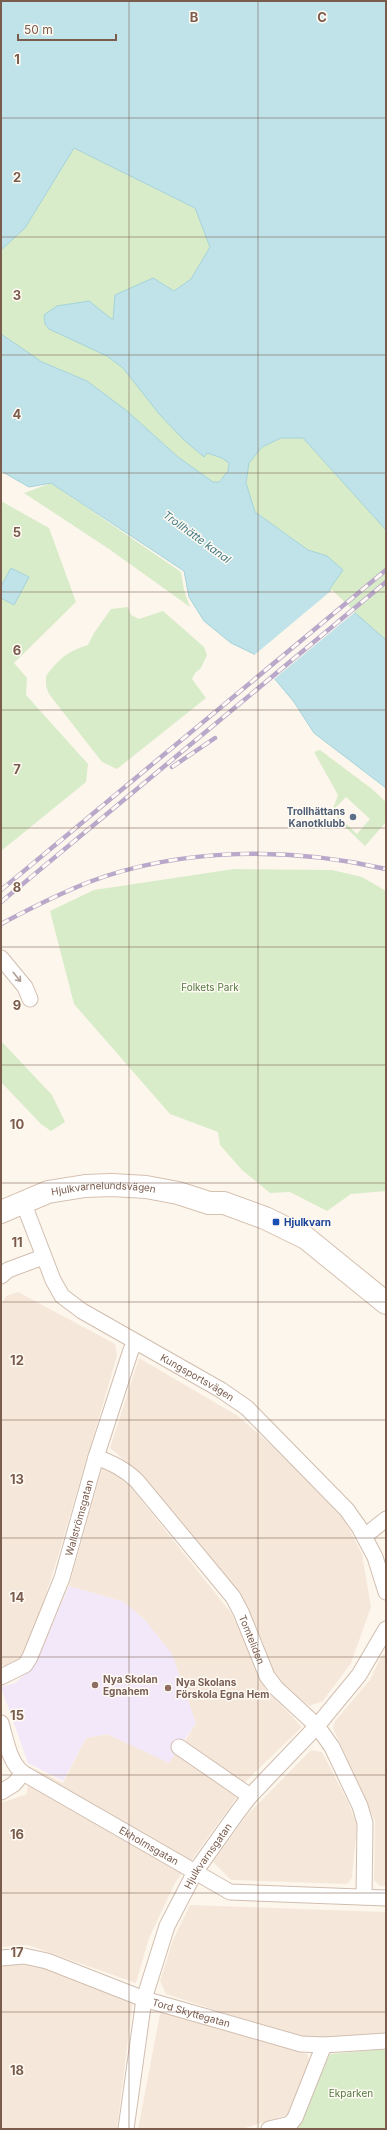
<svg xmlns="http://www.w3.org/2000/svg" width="387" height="2130" font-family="Inter,sans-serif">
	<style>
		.residential { fill: #f5e8da }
		.education { fill: #f3e8fa }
		.green { fill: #d8ecc9 }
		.water { fill: #bfe3e8; stroke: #a5d3da }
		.pier { fill: #fdf6ec }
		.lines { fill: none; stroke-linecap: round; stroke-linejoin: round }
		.street-casing { stroke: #d1beb0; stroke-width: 17 }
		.secondary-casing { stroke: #d6c0b0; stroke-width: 24 }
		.street { stroke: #fff; stroke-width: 15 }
		.secondary { stroke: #fff; stroke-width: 22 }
		.rail-casing { stroke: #b9a8c9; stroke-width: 4.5 }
		.rail { stroke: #fffaf3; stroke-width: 3; stroke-dasharray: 9; stroke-linecap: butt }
		.oneway { stroke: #af9d94 }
		.grid { fill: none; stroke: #7a5c4d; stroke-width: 1; stroke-opacity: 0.55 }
		.service-dot { fill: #5c6f8a; stroke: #fffaf3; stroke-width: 1.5 }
		.transit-dot { fill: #1a4fb4; stroke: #fffaf3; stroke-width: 1.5 }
		.education-dot { fill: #8d6e63; stroke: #fffaf3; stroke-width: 1.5 }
		.labels { text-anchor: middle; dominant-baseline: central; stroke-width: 3; stroke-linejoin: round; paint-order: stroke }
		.service-label { font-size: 10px; font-weight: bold; fill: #4e5e75; stroke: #fffaf3; text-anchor: end }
		.park-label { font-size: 10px; fill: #537a41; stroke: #fffaf3 }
		.street-label { font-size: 10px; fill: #7a5c4d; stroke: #fffaf3 }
		.transit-label { font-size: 10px; font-weight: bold; fill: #164399; stroke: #fffaf3; text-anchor: start }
		.education-label { font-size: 10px; font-weight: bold; fill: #785e54; stroke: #fffaf3; text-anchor: start }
		.water-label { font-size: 11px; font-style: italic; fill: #437c86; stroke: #fffaf3 }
		.grid-label { font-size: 13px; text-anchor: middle; font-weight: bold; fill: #7a5c4d; stroke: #fffaf3; stroke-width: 3; stroke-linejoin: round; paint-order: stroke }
	</style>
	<rect width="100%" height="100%" fill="#fdf6ec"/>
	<g class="residential">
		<polygon points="18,1292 115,1344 117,1356 56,1563 34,1630 19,1662 5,1666 1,1664 1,1306 6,1296"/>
		<polygon points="139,1358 238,1416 314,1482 346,1523 362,1554 371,1607 351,1663 323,1701 309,1706 275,1678 245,1603 145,1477 110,1448"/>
		<polygon points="102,1468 113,1471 130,1486 232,1614 265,1688 302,1727 244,1783 185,1741 196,1723 145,1620 124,1602 69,1586"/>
		<polygon points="386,1652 386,1886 380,1886 374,1880 375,1821 333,1728 335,1721 370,1680 381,1657"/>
		<polygon points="107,1734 169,1762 176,1751 237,1797 175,1883 149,1938 136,1983 28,1945 1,1947 1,1803 27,1794 29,1766 63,1783 86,1738"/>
		<polygon points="311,1750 322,1752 347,1800 357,1825 352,1878 347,1884 231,1880 213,1862 246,1816"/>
		<polygon points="190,1905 386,1912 386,2034 323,2040 280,2031 166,1994 160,1981 173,1940"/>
		<polygon points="1,1964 33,1965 133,1998 117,2129 1,2129"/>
		<polygon points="167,2009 307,2054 310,2061 292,2113 242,2129 138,2129 160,2014"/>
	</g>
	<polygon class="education" points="69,1586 124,1602 145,1620 172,1654 196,1723 169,1763 107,1734 86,1738 63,1781 28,1763 1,1687 15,1683 35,1665"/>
	<g class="green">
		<polygon points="74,148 195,208 210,247 191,279 174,291 153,278 113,320 107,356 123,368 204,456 207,453 222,458 229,463 228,471 218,482 213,482 178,457 127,411 87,381 42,362 1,334 1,250 25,228"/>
		<polygon points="281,438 303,438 386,530 386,640 329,590 343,570 327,556 308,550 255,512 246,483 249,463 262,447"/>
		<polygon points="51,483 181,572 184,590 190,607 109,549 24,493"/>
		<polygon points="1,501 49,528 76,602 14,663 27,678 26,695 88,764 86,782 1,851"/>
		<path d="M128 607 131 615 139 619 163 611 204 647 207 655 201 668 195 673 192 679 206 698 117 769 102 762 49 694 46 686V676C60 658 66 652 88 645L94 633 111 609Z"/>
		<polygon points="320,750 372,789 386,802 386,822 365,846 338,820 336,814 357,834 370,819 346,797 332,811 338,795 314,752"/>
		<polygon points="234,869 332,870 362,877 386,891 386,1191 351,1194 327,1211 290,1192 270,1193 242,1170 220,1145 218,1132 170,1114 74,1004 50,911 94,890"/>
		<polygon points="1,1041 52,1095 65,1122 51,1131 41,1124 1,1082"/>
		<polygon points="386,2049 386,2129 286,2129 299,2124 330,2054"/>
	</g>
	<g class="water">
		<polygon points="1,1 386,1 386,530 303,438 281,438 262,447 249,463 246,483 255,512 308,550 327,556 343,570 329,590 386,640 386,788 314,733 294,702 254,654 231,643 204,621 189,597 184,571 51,483 29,487 1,471 1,334 42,362 87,381 127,411 178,457 213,482 219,482 228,471 229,463 222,458 207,453 204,457 183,439 160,415 123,368 107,356 49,329 45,324 44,315 57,306 89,301 113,320 115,295 153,278 174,291 191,279 210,247 195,208 74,148 25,228 1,250"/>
		<polygon points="11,568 29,577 14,605 1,598 1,586"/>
	</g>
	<polygon class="pier" points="332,590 355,612 273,680 253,656"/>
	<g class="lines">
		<defs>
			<g id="street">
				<polyline points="1,958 25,987 30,999"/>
				<path id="s1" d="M23 1202 53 1280 62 1296 82 1311 221 1390 247 1408 347 1510 359 1527 375 1557 386 1592"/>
				<polyline points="1,1276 8,1270 43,1257"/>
				<path id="s2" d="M96 1457C112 1463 125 1469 137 1481L233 1597 241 1612 267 1676 276 1688 317 1726 332 1747 360 1806 365 1823 364 1897"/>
				<polyline points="365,1536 386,1519"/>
				<path id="s3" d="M1 1677 25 1665 30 1657 62 1578 96 1457 131 1350 136 1342"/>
				<path id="s4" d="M1 1723C6 1740 9 1762 23 1773L230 1892 386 1898"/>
				<polyline points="179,1747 250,1796"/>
				<polyline points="1,1792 14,1784 23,1773"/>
				<path id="s5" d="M1 1958 24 1956 47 1961 144 1999 301 2044 324 2045 386 2041"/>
				<path id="s6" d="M126 2129 144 1999 167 1926 195 1872 237 1813 250 1796 317 1726 359 1675 386 1629"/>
				<polyline points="269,2129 290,2124 295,2118 324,2045"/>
			</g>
			<g id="secondary">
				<path id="s7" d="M1 1212 48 1192 85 1186 112 1185 146 1187 178 1193 209 1203H224L265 1218 306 1238 386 1303"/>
			</g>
		</defs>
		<use href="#street" class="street-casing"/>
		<use href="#secondary" class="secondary-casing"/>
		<use href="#street" class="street"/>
		<use href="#secondary" class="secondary"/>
		<defs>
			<g id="rail">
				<polyline points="172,767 215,738"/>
				<polyline points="1,890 386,570"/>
				<polyline points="1,902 386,582"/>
				<path d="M1 924C29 909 59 894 89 882 182 847 290 847 386 869"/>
			</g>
		</defs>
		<use href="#rail" class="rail-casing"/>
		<use href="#rail" class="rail"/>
	</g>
	<defs><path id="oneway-shaft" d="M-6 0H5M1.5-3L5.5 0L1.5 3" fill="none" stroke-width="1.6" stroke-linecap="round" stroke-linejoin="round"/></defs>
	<use class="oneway" href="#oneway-shaft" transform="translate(17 977) rotate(51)"/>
	<path class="grid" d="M129 1V2129M258 1V2129M1 118H386M1 237H386M1 355H386M1 473H386M1 592H386M1 710H386M1 828H386M1 947H386M1 1065H386M1 1183H386M1 1302H386M1 1420H386M1 1538H386M1 1657H386M1 1775H386M1 1893H386M1 2012H386"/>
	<circle class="service-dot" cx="353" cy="817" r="4"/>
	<rect class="transit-dot" x="272" y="1218" width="8" height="8" rx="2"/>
	<g class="education-dot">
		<circle cx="95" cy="1685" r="4"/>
		<circle cx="168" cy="1688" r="4"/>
	</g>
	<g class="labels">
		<g class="service-label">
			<text x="345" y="811">Trollhättans<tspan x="345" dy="12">Kanotklubb</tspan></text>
		</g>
		<g class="park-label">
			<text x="210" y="987">Folkets Park</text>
			<text x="351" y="2093">Ekparken</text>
		</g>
		<g class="street-label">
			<text stroke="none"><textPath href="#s7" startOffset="107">Hjulkvarnelundsvägen</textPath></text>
			<text stroke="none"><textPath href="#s1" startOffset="260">Kungsportsvägen</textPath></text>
			<text stroke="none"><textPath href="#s3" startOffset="184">Wallströmsgatan</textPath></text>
			<text stroke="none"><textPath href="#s2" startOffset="245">Tomteliden</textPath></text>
			<text stroke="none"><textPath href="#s4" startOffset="201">Ekholmsgatan</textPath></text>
			<text stroke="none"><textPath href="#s6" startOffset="289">Hjulkvarnsgatan</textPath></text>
			<text stroke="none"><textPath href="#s5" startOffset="200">Tord Skyttegatan</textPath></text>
		</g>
		<g class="transit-label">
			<text x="284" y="1222">Hjulkvarn</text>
		</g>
		<g class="education-label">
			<text x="103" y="1679">Nya Skolan<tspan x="103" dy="12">Egnahem</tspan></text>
			<text x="176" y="1682">Nya Skolans<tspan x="176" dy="12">Förskola Egna Hem</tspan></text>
		</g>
		<g class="water-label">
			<text transform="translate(197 537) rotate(36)">Trollhätte kanal</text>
		</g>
	</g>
	<g class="grid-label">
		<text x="194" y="22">B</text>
		<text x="322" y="22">C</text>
		<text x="17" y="64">1</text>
		<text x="17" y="182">2</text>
		<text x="17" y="300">3</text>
		<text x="17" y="419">4</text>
		<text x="17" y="537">5</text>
		<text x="17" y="655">6</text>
		<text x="17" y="774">7</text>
		<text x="17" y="892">8</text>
		<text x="17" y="1010">9</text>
		<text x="17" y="1129">10</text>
		<text x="17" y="1247">11</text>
		<text x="17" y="1365">12</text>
		<text x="17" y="1484">13</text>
		<text x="17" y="1602">14</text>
		<text x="17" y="1720">15</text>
		<text x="17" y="1839">16</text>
		<text x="17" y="1957">17</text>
		<text x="17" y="2075">18</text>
	</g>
	<rect width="387" height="2130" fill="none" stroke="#7a5c4d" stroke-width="4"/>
	<path d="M18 34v6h98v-6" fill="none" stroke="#7a5c4d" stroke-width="2"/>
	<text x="24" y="34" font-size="12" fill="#7a5c4d" stroke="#fffaf3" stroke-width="3" paint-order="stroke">50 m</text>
</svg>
